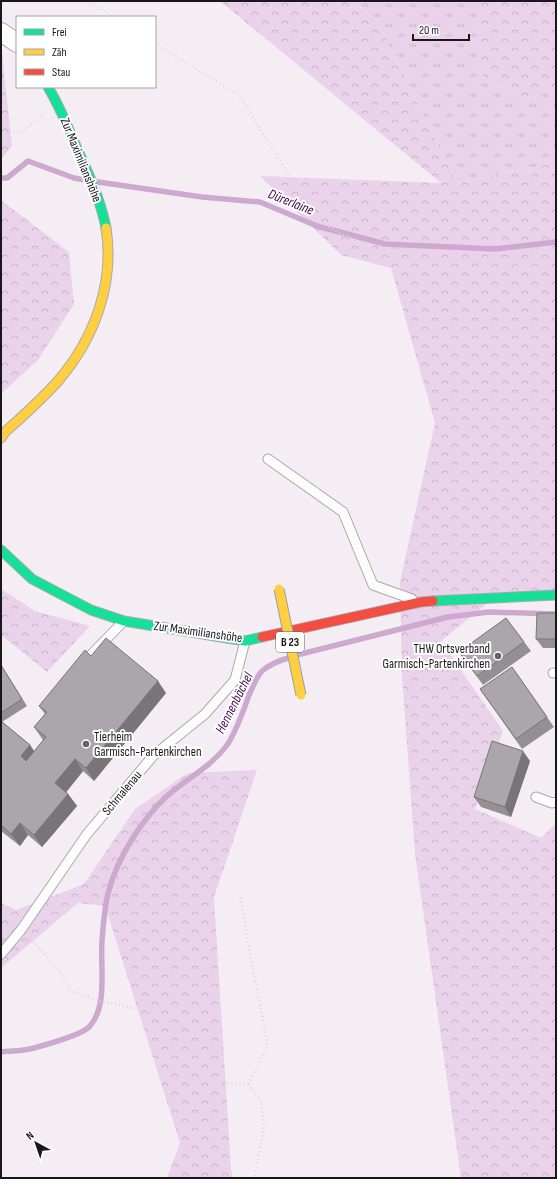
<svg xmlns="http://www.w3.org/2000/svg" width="557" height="1179" font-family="'Sofia Sans Condensed',sans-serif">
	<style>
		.grass { fill: url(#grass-tufts) }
		.forest { fill: url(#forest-crowns) }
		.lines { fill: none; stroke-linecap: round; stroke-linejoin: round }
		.stream { stroke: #cda9cf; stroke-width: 5.5 }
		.lane-casing { stroke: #aca8ac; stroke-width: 11 }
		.street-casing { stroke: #aca8ac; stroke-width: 20 }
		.fast-casing { stroke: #aca8ac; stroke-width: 11 }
		.slow-casing { stroke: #aca8ac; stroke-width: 11 }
		.jam-casing { stroke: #aca8ac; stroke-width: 11 }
		.path { stroke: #dad9da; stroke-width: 2.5; stroke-dasharray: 1 3; stroke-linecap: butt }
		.lane { stroke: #fdfcfd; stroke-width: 9 }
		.street { stroke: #fdfcfd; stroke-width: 18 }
		.fast { stroke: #16e098; stroke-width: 9 }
		.slow { stroke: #ffcf43; stroke-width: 9 }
		.jam { stroke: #f24e42; stroke-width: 9 }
		.slow-bridge-casing { stroke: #969ea0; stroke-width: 11; stroke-linecap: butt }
		.slow-bridge { stroke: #ffcf43; stroke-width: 9 }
		.wall { fill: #938f93 }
		.shaded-wall { fill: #787478 }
		.building { fill: #aba6ab; stroke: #787478 }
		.poi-dot { fill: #666266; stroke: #fff; stroke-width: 1.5 }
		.labels { text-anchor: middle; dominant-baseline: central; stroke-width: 4; stroke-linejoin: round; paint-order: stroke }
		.shield { fill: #fff; stroke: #5f5d5f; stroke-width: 1 }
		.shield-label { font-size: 12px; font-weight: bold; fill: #1a171a }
		.street-label { font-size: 13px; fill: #1a171a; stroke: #fff }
		.poi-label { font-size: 13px; fill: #1a171a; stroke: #fff; text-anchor: end }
		.water-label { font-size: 14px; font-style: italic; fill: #440749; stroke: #fff }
	</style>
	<defs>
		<pattern id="grass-tufts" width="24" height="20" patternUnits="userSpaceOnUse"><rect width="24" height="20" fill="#ead2eb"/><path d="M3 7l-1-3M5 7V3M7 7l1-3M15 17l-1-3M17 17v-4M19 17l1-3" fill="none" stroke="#c8b4c9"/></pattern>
		<pattern id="forest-crowns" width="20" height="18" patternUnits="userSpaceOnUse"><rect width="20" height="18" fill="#ead2eb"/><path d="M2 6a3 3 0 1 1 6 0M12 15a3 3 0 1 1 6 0" fill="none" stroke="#c8b4c9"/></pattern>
	</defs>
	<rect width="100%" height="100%" fill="#f4eef4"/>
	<polygon class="grass" points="352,1 480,1 480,75 527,100 556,88 556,160 545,165 457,183 377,21"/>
	<g class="forest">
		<polygon points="220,1 352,1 377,21 457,183 545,165 556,160 556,595 494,598 441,641 503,731 475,809 541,838 556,823 556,1178 461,1178 415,854 402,676 400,582 435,423 391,268 341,255 260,176 441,183"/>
		<polygon points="480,1 556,1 556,88 527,100 480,75"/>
		<polygon points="1,44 12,146 1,159"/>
		<polygon points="1,200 69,252 74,304 38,360 1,394"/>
		<polygon points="1,589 35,611 90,626 47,672 1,635"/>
		<polygon points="257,770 214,897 231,1169 233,1178 167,1178 180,1143 105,906 78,903 1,968 1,903 16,910 84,884 135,809 188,773"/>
	</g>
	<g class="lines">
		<g class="stream">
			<polyline points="1,178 7,178 28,161 74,178 85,180"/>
			<polyline points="98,182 202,197 260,202 317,226 385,244 495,249 556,242"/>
			<polyline points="297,655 448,617 489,612 556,614"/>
			<path d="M1 1052C12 1051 24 1051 34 1048 45 1045 84 1034 90 1026 108 1005 100 967 102 941 103 927 105 903 109 890 118 857 142 819 167 796 187 778 211 767 227 745 237 730 243 712 249 695 253 687 256 677 262 671 270 664 278 661 288 658"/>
		</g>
		<defs>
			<g id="lane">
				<polyline points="268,459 343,512 373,585 412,599"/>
				<polyline points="83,663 124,621"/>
				<polyline points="553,673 556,673"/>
				<polyline points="536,797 552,803 556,802"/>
				<polyline points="1,954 21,930 87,834 153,756 205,714 235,680 245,641"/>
			</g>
			<polyline id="street" points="1,32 17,43"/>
			<g id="fast">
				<path d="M48 87C60 107 69 129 78 151 90 176 101 201 106 228"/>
				<polyline points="1,550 32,579 91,610 124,621 245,641 262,637"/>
				<polyline points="433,601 556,595"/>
			</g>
			<path id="slow" d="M1 438 5 432C23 416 42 399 58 381 94 339 115 284 106 228"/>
			<polyline id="jam" points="262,637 421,602 433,601"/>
		</defs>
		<use href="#lane" class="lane-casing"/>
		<use href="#street" class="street-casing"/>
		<use href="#fast" class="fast-casing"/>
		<use href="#slow" class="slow-casing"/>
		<use href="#jam" class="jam-casing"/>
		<g class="path">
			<polyline points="87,1 113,17"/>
			<polyline points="155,43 240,96 317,221 390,258 556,267"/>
			<polyline points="1,131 19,132 42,117"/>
			<polyline points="240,894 248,944 268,1045 248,1085"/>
			<polyline points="1,915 11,922"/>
			<polyline points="31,939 56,966 70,990 96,1000 160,1014 181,1029 225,1083 248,1085 261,1100 264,1129 254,1178"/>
		</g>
		<use href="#lane" class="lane"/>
		<use href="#street" class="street"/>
		<use href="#fast" class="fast"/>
		<use href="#slow" class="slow"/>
		<use href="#jam" class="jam"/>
		<defs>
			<polyline id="slow-bridge" points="279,589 301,695"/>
		</defs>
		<use href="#slow-bridge" class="slow-bridge-casing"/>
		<use href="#slow-bridge" class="slow-bridge"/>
	</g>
	<g class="wall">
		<polygon points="556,613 556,648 543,648 536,639"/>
		<polygon points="506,618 531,651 483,685 459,652"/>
		<polygon points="91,656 166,693 94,781 83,771 66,792 68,794 77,806 42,847 28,835 20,846 1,831 1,721 30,745 34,751 43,740 34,727 45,714 39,706"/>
		<polygon points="1,665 27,706 2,722 1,720"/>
		<polygon points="512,667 554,727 522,749 480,689"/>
		<polygon points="530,761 511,817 481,807 474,797"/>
	</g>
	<g class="shaded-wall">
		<polygon points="158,681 166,693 94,781 86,768"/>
		<polygon points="30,745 38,757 29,768 21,756"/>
		<polygon points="523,751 530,761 511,817 505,807"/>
		<polygon points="75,759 83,771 64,795 55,783"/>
		<polygon points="68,794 77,806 42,847 34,835"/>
		<polygon points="20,823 28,835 20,846 11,834"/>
	</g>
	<g class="building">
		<polygon points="537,613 556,613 556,639 536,639"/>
		<polygon points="506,618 524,642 477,676 459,652"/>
		<polygon points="106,638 158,681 86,768 75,759 55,783 68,794 34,835 20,823 11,834 1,825 1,721 30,745 21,756 26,761 46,737 34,727 47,712 39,706 85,650 91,656"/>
		<polygon points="1,665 22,699 1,713"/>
		<polygon points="512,667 547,717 516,739 480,689"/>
		<polygon points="492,741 523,751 505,807 474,797"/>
	</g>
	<g class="poi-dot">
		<circle cx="498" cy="656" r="4"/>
		<circle cx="86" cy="744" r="4"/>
	</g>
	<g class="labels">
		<rect class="shield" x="276" y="632" width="28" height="20" rx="3"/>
		<g class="shield-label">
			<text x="290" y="642">B 23</text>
		</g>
		<g class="street-label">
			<text transform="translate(81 160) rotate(68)">Zur Maximilianshöhe</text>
			<text transform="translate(198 632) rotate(8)">Zur Maximilianshöhe</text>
			<text transform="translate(122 793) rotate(-50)">Schmalenau</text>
		</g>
		<g class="poi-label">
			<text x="490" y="649">THW Ortsverband<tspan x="490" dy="15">Garmisch-Partenkirchen</tspan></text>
			<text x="94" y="737" text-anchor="start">Tierheim<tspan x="94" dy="15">Garmisch-Partenkirchen</tspan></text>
		</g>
		<g class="water-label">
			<text transform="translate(291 202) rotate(22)">Dürerlaine</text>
			<text transform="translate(234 703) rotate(-63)">Hennenbächel</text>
		</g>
	</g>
	<rect width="557" height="1179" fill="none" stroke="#1a171a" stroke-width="4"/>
	<rect x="16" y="16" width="140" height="72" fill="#ffffff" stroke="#a3a2a3"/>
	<rect x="24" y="29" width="20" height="6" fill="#16e098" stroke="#a3a2a3"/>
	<text x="52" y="36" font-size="12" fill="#1a171a">Frei</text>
	<rect x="24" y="49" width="20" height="6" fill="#ffcf43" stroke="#a3a2a3"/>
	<text x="52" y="56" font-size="12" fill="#1a171a">Zäh</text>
	<rect x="24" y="69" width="20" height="6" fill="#f24e42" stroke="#a3a2a3"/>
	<text x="52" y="76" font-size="12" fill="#1a171a">Stau</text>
	<g transform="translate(36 1143) rotate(320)" stroke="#ffffff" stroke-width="3" paint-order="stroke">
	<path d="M0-3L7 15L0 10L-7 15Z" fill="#1a171a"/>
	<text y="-6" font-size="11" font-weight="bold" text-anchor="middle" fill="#1a171a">N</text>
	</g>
	<path d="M413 34v6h56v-6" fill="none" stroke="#1a171a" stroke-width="2"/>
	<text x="419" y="34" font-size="12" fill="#1a171a" stroke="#ffffff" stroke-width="3" paint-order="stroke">20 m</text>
</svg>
